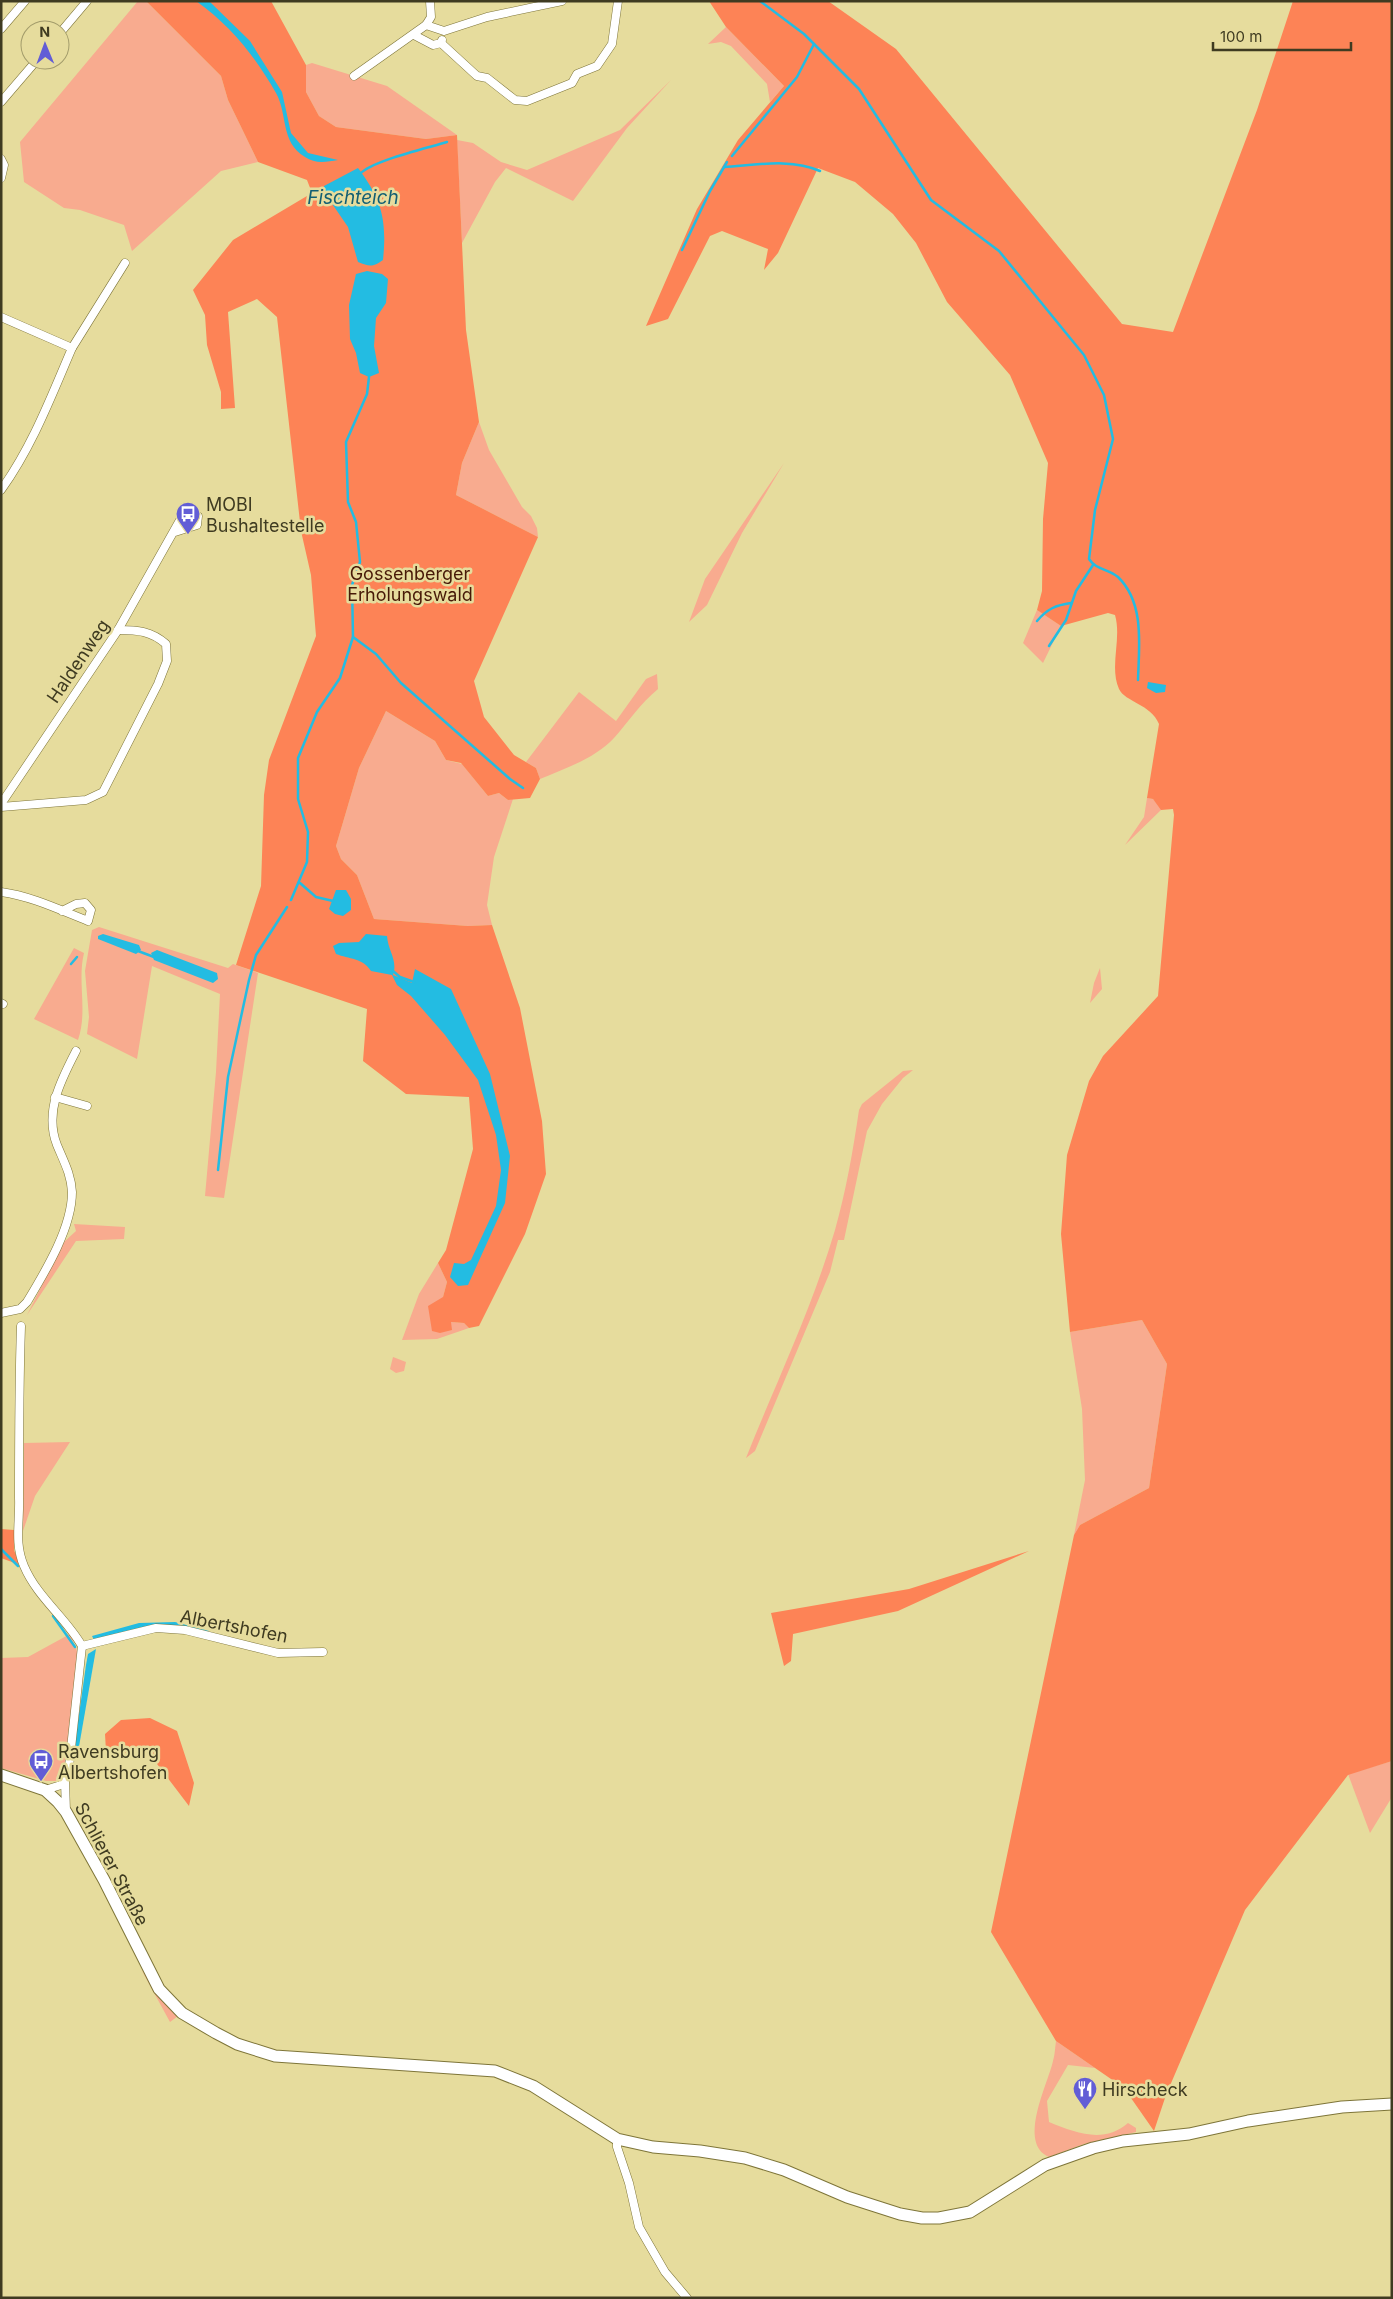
<svg xmlns="http://www.w3.org/2000/svg" width="1393" height="2299" font-family="Inter,sans-serif">
	<style>
		.green { fill: #f8ab8f }
		.forest { fill: #fd8356 }
		.water { fill: #23bce2 }
		.lines { fill: none; stroke-linecap: round; stroke-linejoin: round }
		.stream { stroke: #23bce2; stroke-width: 2.5 }
		.minor-casing { stroke: #7e7539; stroke-width: 9 }
		.secondary-casing { stroke: #7e7539; stroke-width: 13 }
		.minor { stroke: #fff; stroke-width: 8 }
		.secondary { stroke: #fff; stroke-width: 11 }
		.labels { text-anchor: middle; dominant-baseline: central; stroke-width: 5; stroke-linejoin: round; paint-order: stroke }
		.poi-label { font-size: 18px; fill: #3f3b21; stroke: #e6dc9d; text-anchor: start }
		.park-label { font-size: 18px; fill: #471907; stroke: #e6dc9d }
		.street-label { font-size: 18px; fill: #3f3b21; stroke: #e6dc9d }
		.water-label { font-size: 19px; font-style: italic; fill: #125f73; stroke: #e6dc9d }
	</style>
	<rect width="100%" height="100%" fill="#e6dc9d"/>
	<g class="green">
		<polygon points="138,1 146,1 221,76 228,100 258,162 221,171 132,251 124,225 80,210 64,208 24,182 20,142"/>
		<polygon points="726,27 784,86 770,102 767,84 731,46 721,42 708,44"/>
		<polygon points="312,63 387,86 457,135 426,139 336,127 319,116 306,92 306,65"/>
		<polygon points="671,80 627,128 573,201 506,168 495,182 462,243 457,140 473,143 501,162 527,170 620,130"/>
		<polygon points="479,422 489,450 522,507 531,516 537,528 538,537 456,495 462,463"/>
		<polygon points="784,463 742,533 707,605 689,622 705,579"/>
		<polygon points="1037,610 1061,626 1043,663 1023,643"/>
		<path d="M657 674 658 689C640 704 629 721 614 738 594 759 566 768 540 779L536 768 526 762 579 692 616 721 646 679Z"/>
		<polygon points="386,711 435,741 446,760 462,764 488,796 499,793 508,800 513,799 494,857 487,905 492,925 468,926 374,919 357,875 341,859 336,846 359,768"/>
		<polygon points="1147,798 1153,799 1162,809 1125,845 1144,817"/>
		<polygon points="99,927 228,968 233,964 258,973 224,1198 205,1196 216,1072 220,994 152,966 137,1059 87,1034 89,1017 85,971 92,930"/>
		<path d="M74 948 84 953C77 982 88 1011 78 1040L34 1019Z"/>
		<polygon points="1100,968 1102,989 1090,1003 1094,983"/>
		<path d="M913 1070 903 1078 882 1104 867 1131 844 1240H838L830 1272 755 1451 746 1458C776 1383 812 1308 835 1230 846 1191 853 1151 859 1110L862 1104 903 1071Z"/>
		<polygon points="74,1224 125,1227 124,1239 76,1241 27,1315 64,1242 76,1231"/>
		<polygon points="438,1263 447,1282 443,1297 451,1322 464,1323 469,1328 437,1339 402,1340 419,1294"/>
		<polygon points="1142,1320 1167,1364 1149,1488 1080,1525 1074,1535 1085,1480 1082,1409 1070,1332"/>
		<polygon points="393,1357 406,1362 404,1371 396,1373 390,1369"/>
		<polygon points="70,1442 35,1496 23,1531 24,1443"/>
		<polygon points="70,1634 79,1656 65,1770 56,1781 46,1781 1,1768 1,1658 28,1657"/>
		<polygon points="1392,1761 1392,1797 1370,1833 1348,1774"/>
		<polygon points="141,1969 162,2001 178,2016 170,2022"/>
		<path d="M1056 2041 1095 2068 1068 2065 1047 2101 1049 2122C1076 2133 1104 2144 1128 2123L1136 2128V2132L1084 2144 1049 2157C1017 2143 1048 2084 1053 2061 1055 2054 1055 2048 1056 2041Z"/>
	</g>
	<g class="forest">
		<polygon points="146,1 271,1 306,65 306,92 319,116 336,127 426,139 457,135 466,330 479,422 462,463 456,495 538,537 474,681 484,717 514,755 536,768 540,779 530,798 508,800 499,793 488,796 461,763 446,760 435,741 386,711 359,768 336,846 341,859 357,875 374,919 468,926 492,925 520,1008 542,1121 546,1174 525,1234 479,1326 469,1328 464,1323 451,1322 452,1330 440,1333 432,1331 428,1306 443,1297 447,1282 438,1263 446,1250 473,1149 469,1097 406,1094 363,1061 367,1009 236,965 261,886 264,795 269,760 316,636 311,575 301,531 277,317 257,299 228,312 235,408 221,409 221,392 207,345 205,315 193,290 233,240 312,193 307,180 258,162 228,100 221,76"/>
		<path d="M709 1H828L896 49 1122 324 1173 332 1257 110 1293 1H1392V1761L1348 1775 1245 1910 1166 2095 1154 2131 1124 2088 1056 2041 991 1932 1074 1535 1080 1525 1149 1488 1167 1364 1142 1320 1070 1332 1061 1234 1067 1155 1089 1081 1103 1056 1158 996 1174 815 1173 809 1161 810 1153 799 1147 798 1159 724C1151 704 1125 702 1119 689 1109 666 1122 639 1115 615L1108 613 1061 626 1037 610 1042 591 1043 519 1048 463 1010 375 947 302 916 243 893 214 855 182 818 168 778 253 764 270 768 249 722 231 710 236 668 319 646 326 697 209 738 140 784 86 726 27Z"/>
		<polygon points="1,1529 14,1530 14,1550 20,1565 1,1558"/>
		<polygon points="1029,1551 898,1611 793,1634 791,1661 784,1666 771,1613 909,1589"/>
		<polygon points="150,1718 177,1731 194,1783 189,1806 151,1756 106,1751 105,1734 121,1720"/>
	</g>
	<g class="water">
		<path d="M196 1H209L250 41 282 92 291 133 308 153 338 160C326 162 315 164 305 157 280 142 288 114 276 93 255 56 230 25 196 1Z"/>
		<path d="M358 168C382 200 387 220 383 260 373 267 370 267 358 262L348 227 324 192V186Z"/>
		<polygon points="367,271 382,274 388,279 386,303 376,318 374,346 379,373 369,377 360,373 356,353 350,339 349,305 356,274"/>
		<polygon points="1148,682 1166,685 1165,692 1156,693 1147,688"/>
		<polygon points="336,890 346,890 351,899 351,910 343,916 335,914 329,909"/>
		<polygon points="103,934 139,945 141,950 136,954 98,939 98,936"/>
		<path d="M366 934 387 936C388 951 398 960 393 975L412 983 415 969 451 989 490 1074 510 1156 505 1203 468 1285 458 1286 450 1277 454 1263 464 1264 471 1260 496 1206 501 1170 496 1135 478 1080 445 1035 411 996 397 985 392 975 371 971C363 958 349 959 336 954L333 946 339 943 359 942Z"/>
		<polygon points="157,950 217,973 218,979 213,983 154,960 151,953"/>
		<polygon points="175,1622 209,1631 208,1633 160,1626 139,1628 94,1640 92,1636 139,1623"/>
		<polygon points="96,1649 77,1758 73,1757 86,1665 88,1654"/>
	</g>
	<g class="lines">
		<g class="stream">
			<path d="M760 1 804 34 859 89 931 200 999 251 1084 355 1104 395 1113 439 1095 510 1089 559C1096 570 1109 569 1118 577 1145 603 1139 646 1138 680"/>
			<polyline points="732,156 797,77 814,44"/>
			<path d="M724 167C756 165 791 158 820 171"/>
			<path d="M360 174C371 161 428 148 447 142"/>
			<polyline points="682,250 710,191 727,162"/>
			<path d="M1037 621C1047 609 1056 605 1071 603"/>
			<polyline points="353,637 376,654 401,683 510,779 523,788"/>
			<polyline points="1049,646 1066,620 1076,591 1093,565"/>
			<polyline points="300,883 316,897 333,901"/>
			<polyline points="291,900 307,862 308,832 298,799 298,758 317,712 340,678 353,637 352,585 360,562 356,522 348,502 346,442 367,394 369,377"/>
			<polyline points="138,951 154,957"/>
			<polyline points="71,964 77,957"/>
			<polyline points="393,971 400,977 414,982"/>
			<polyline points="218,1170 228,1077 249,980 256,955 287,907"/>
			<polyline points="1,1549 18,1566"/>
			<polyline points="53,1616 75,1647"/>
		</g>
		<defs>
			<g id="minor">
				<polyline points="426,25 431,17 430,1"/>
				<polyline points="1,29 25,1"/>
				<polyline points="60,33 87,1"/>
				<polyline points="414,35 433,45 441,43 442,40"/>
				<polyline points="441,43 477,76 487,78 515,100 527,101 572,83 577,74 597,66 612,44 618,1"/>
				<polyline points="354,76 426,25 444,31 487,17 562,1"/>
				<polyline points="1,102 37,60"/>
				<polyline points="1,159 4,165 1,178"/>
				<path d="M1 317 72 348C51 397 32 447 1 490"/>
				<polyline points="72,348 125,263"/>
				<polyline points="1,804 118,630 184,513 192,512 198,516 197,525 175,532"/>
				<path d="M1 807 86 800 103 792 158 684 167 661 166 644C151 631 138 630 118 630"/>
				<path d="M1 892C31 896 60 910 88 921L91 910 85 903 76 904 62 911"/>
				<polyline points="1,1003 3,1004"/>
				<polyline points="55,1097 87,1106"/>
				<path d="M1 1313 20 1309 27 1302C45 1272 72 1228 72 1192 71 1174 64 1162 57 1145 44 1112 61 1080 76 1051"/>
				<path d="M21 1326C19 1384 19 1441 19 1498 20 1522 14 1543 24 1566 37 1597 66 1618 82 1646L68 1776 61 1785 45 1790"/>
				<polyline points="82,1646 156,1628 185,1630 278,1653 323,1652"/>
				<polyline points="65,1781 66,1812"/>
				<polyline points="617,2139 617,2147 629,2183 639,2227 665,2272 687,2298"/>
			</g>
			<polyline id="secondary" points="1,1775 45,1790 58,1802 66,1812 104,1880 159,1989 182,2013 216,2033 237,2044 275,2056 495,2071 533,2086 617,2139 653,2147 700,2151 745,2158 784,2170 847,2197 900,2214 922,2218 939,2218 970,2212 1045,2165 1093,2148 1123,2141 1189,2134 1248,2121 1342,2107 1392,2104"/>
		</defs>
		<use href="#minor" class="minor-casing"/>
		<use href="#secondary" class="secondary-casing"/>
		<use href="#minor" class="minor"/>
		<use href="#secondary" class="secondary"/>
	</g>
	<defs>
		<symbol id="bus-pin" viewBox="-11 -11 22 30"><path d="M0 17L-7.5 6A9.5 9.5 0 1 1 7.5 6Z" fill="#625dd6" stroke="#e6dc9d"/><path d="M-5-6H5V4H4V6H2V4H-2V6H-4V4H-5ZM-3.5-4V0h7V-4ZM-3.5 1.2v1.5H-2V1.2ZM2 1.2v1.5H3.5V1.2Z" fill="#fff"/></symbol>
		<symbol id="restaurant-pin" viewBox="-11 -11 22 30"><path d="M0 17L-7.5 6A9.5 9.5 0 1 1 7.5 6Z" fill="#625dd6" stroke="#e6dc9d"/><path d="M-5-6h1v4h1v-4h1v4h1v-4h1v5L-1.5 .5V6h-2V.5L-5-1ZM5-6V6H3V1.5H1.5Q1.5-4 5-6Z" fill="#fff"/></symbol>
	</defs>
	<g fill-rule="evenodd">
		<use href="#bus-pin" x="174" y="500" width="28" height="38"/>
		<use href="#bus-pin" x="27" y="1747" width="28" height="38"/>
		<use href="#restaurant-pin" x="1071" y="2075" width="28" height="38"/>
	</g>
	<g class="labels">
		<g class="poi-label">
			<text x="206" y="504">MOBI<tspan x="206" dy="21">Bushaltestelle</tspan></text>
			<text x="58" y="1751">Ravensburg<tspan x="58" dy="21">Albertshofen</tspan></text>
			<text x="1102" y="2089">Hirscheck</text>
		</g>
		<g class="park-label">
			<text x="410" y="573">Gossenberger<tspan x="410" dy="21">Erholungswald</tspan></text>
		</g>
		<g class="street-label">
			<text transform="translate(78 661) rotate(-56)">Haldenweg</text>
			<text transform="translate(234 1626) rotate(11)">Albertshofen</text>
			<text transform="translate(112 1864) rotate(62)">Schlierer Straße</text>
		</g>
		<g class="water-label">
			<text x="353" y="197">Fischteich</text>
		</g>
	</g>
	<rect width="1393" height="2299" fill="none" stroke="#3f3b21" stroke-width="5"/>
	<g transform="translate(45 45) rotate(359)"><circle r="24" fill="#e6dc9d" stroke="#a39c6b"/>
	<path d="M0-4L9 19L0 12L-9 19Z" fill="#625dd6"/>
	<text y="-8" font-size="14" font-weight="bold" text-anchor="middle" fill="#3f3b21">N</text>
	</g>
	<path d="M1213 42v8h138v-8" fill="none" stroke="#3f3b21" stroke-width="2.5"/>
	<text x="1220" y="42" font-size="15" fill="#3f3b21" stroke="#e6dc9d" stroke-width="4" paint-order="stroke">100 m</text>
</svg>
